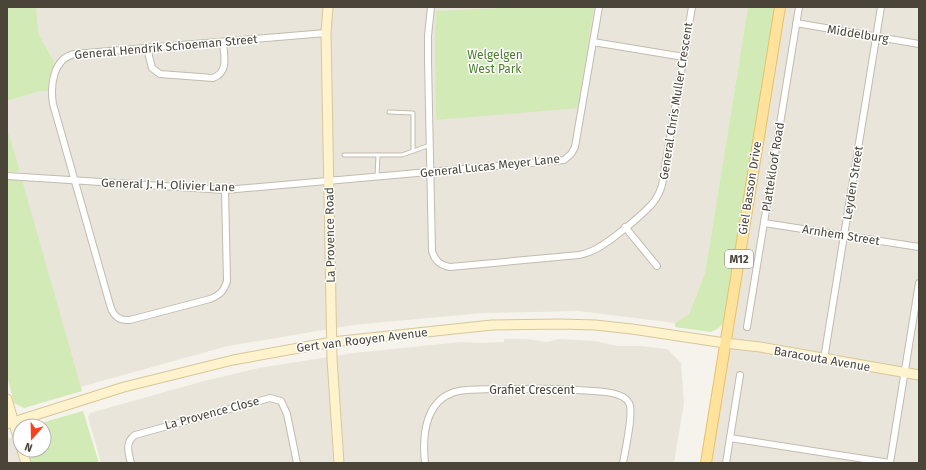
<svg xmlns="http://www.w3.org/2000/svg" width="926" height="470" font-family="'Fira Sans',sans-serif">
	<style>
		.residential { fill: #eae5da }
		.green { fill: #d2eab5 }
		.lines { fill: none; stroke-linecap: round; stroke-linejoin: round }
		.lane-casing { stroke: #c2bbae; stroke-width: 5 }
		.street-casing { stroke: #c2bbae; stroke-width: 8 }
		.secondary-casing { stroke: #d6c79b; stroke-width: 11 }
		.primary-casing { stroke: #e6c16a; stroke-width: 12 }
		.lane { stroke: #fff; stroke-width: 3 }
		.street { stroke: #fff; stroke-width: 6 }
		.secondary { stroke: #fff3cd; stroke-width: 9 }
		.primary { stroke: #ffe39c; stroke-width: 10 }
		.labels { text-anchor: middle; dominant-baseline: central; stroke-width: 3; stroke-linejoin: round; paint-order: stroke }
		.shield { fill: #fff; stroke: #817c74; stroke-width: 1 }
		.shield-label { font-size: 11px; font-weight: bold; fill: #4b4439 }
		.street-label { font-size: 12px; fill: #4b4439; stroke: #fff }
		.park-label { font-size: 12px; fill: #4a7f2a; stroke: #fff }
	</style>
	<rect width="100%" height="100%" fill="#f6f3ec"/>
	<g class="residential">
		<polygon points="36,7 748,7 705,273 689,314 675,323 579,311 483,313 353,325 228,346 80,387 7,128 7,101 41,91 51,91 57,66 39,35"/>
		<polygon points="781,7 919,7 919,463 707,463"/>
		<polygon points="504,339 526,339 547,342 559,339 596,341 617,346 640,346 667,349 681,363 684,403 674,463 101,463 88,417 90,413 204,381 259,368 353,353 461,342 483,343 504,342"/>
		<polygon points="16,436 24,463 7,463 7,439"/>
	</g>
	<g class="green">
		<polygon points="7,7 36,7 39,35 55,63 49,80 48,91 41,91 7,101"/>
		<polygon points="526,7 594,7 578,108 436,120 435,39 436,11"/>
		<path d="M748 7H775L724 319C722 326 718 330 710 332L675 327V323L689 314 705 273Z"/>
		<polygon points="7,128 20,172 7,172"/>
		<polygon points="7,180 22,180 82,391 24,408 14,403 7,376"/>
		<polygon points="83,411 99,463 30,463 26,450 44,450 44,426 30,426"/>
	</g>
	<g class="lines">
		<defs>
			<g id="lane">
				<polyline points="389,112 413,113 413,151"/>
				<polyline points="344,155 402,155 430,145"/>
				<polyline points="377,176 378,155"/>
			</g>
			<g id="street">
				<path d="M431 7 428 36V62L432 251C435 261 440 265 450 267L579 255C585 254 590 252 596 249 611 241 640 217 652 204 657 198 660 192 662 185L692 7"/>
				<polyline points="796,23 919,44"/>
				<polyline points="593,42 684,57"/>
				<path d="M147 48 152 68 160 74 213 78C229 72 224 56 223 42"/>
				<polyline points="7,176 225,190 564,160 571,154 575,147 599,7"/>
				<path d="M225 190 227 281C224 291 220 295 210 299L130 320C119 321 113 316 110 305L53 104C50 86 53 59 74 54L326 33"/>
				<polyline points="764,223 919,247"/>
				<polyline points="625,227 657,266"/>
				<polyline points="747,327 799,7"/>
				<polyline points="824,359 881,7"/>
				<polyline points="730,438 890,463"/>
				<path d="M131 463C128 452 125 442 135 435L270 398 281 401 287 414 297 463"/>
				<path d="M425 463C422 435 425 398 459 391 475 388 492 390 508 389 531 389 555 388 578 390 591 391 623 390 629 403 634 412 625 451 623 463"/>
				<polyline points="726,463 740,375"/>
				<polyline points="890,463 919,283"/>
			</g>
			<g id="secondary">
				<polyline points="328,7 326,33 332,359 339,463"/>
				<polyline points="7,399 20,444"/>
				<polyline points="7,424 124,387 233,360 332,342 492,325 560,324 595,325 632,329 725,343 760,347 919,375"/>
				<polyline points="22,450 26,463"/>
			</g>
			<polyline id="primary" points="706,463 780,7"/>
		</defs>
		<use href="#lane" class="lane-casing"/>
		<use href="#street" class="street-casing"/>
		<use href="#secondary" class="secondary-casing"/>
		<use href="#primary" class="primary-casing"/>
		<use href="#lane" class="lane"/>
		<use href="#street" class="street"/>
		<use href="#secondary" class="secondary"/>
		<use href="#primary" class="primary"/>
	</g>
	<g class="labels">
		<rect class="shield" x="725" y="250" width="28" height="18" rx="3"/>
		<g class="shield-label">
			<text x="739" y="259">M12</text>
		</g>
		<g class="street-label">
			<text transform="translate(858 34) rotate(9)">Middelburg</text>
			<text transform="translate(166 47) rotate(-5)">General Hendrik Schoeman Street</text>
			<text transform="translate(676 101) rotate(-81)">General Chris Muller Crescent</text>
			<text transform="translate(490 166) rotate(-6)">General Lucas Meyer Lane</text>
			<text transform="translate(773 167) rotate(-81)">Plattekloof Road</text>
			<text transform="translate(853 183) rotate(-81)">Leyden Street</text>
			<text transform="translate(168 185) rotate(2)">General J. H. Olivier Lane</text>
			<text transform="translate(750 188) rotate(-81)">Giel Basson Drive</text>
			<text transform="translate(330 235) rotate(-91)">La Provence Road</text>
			<text transform="translate(841 235) rotate(9)">Arnhem Street</text>
			<text transform="translate(362 340) rotate(-7)">Gert van Rooyen Avenue</text>
			<text transform="translate(822 359) rotate(10)">Baracouta Avenue</text>
			<text x="532" y="390">Grafiet Crescent</text>
			<text transform="translate(212 413) rotate(-15)">La Provence Close</text>
		</g>
		<g class="park-label">
			<text x="495" y="55">Welgelgen<tspan x="495" dy="14">West Park</tspan></text>
		</g>
	</g>
	<rect width="926" height="470" fill="none" stroke="#4b4439" stroke-width="16"/>
	<g transform="translate(32 438) rotate(200)"><circle r="19" fill="#ffffff" stroke="#b7b4b0"/>
	<path d="M0-3L7 15L0 10L-7 15Z" fill="#fc3f1d"/>
	<text y="-6" font-size="11" font-weight="bold" text-anchor="middle" fill="#4b4439">N</text>
	</g>
</svg>
